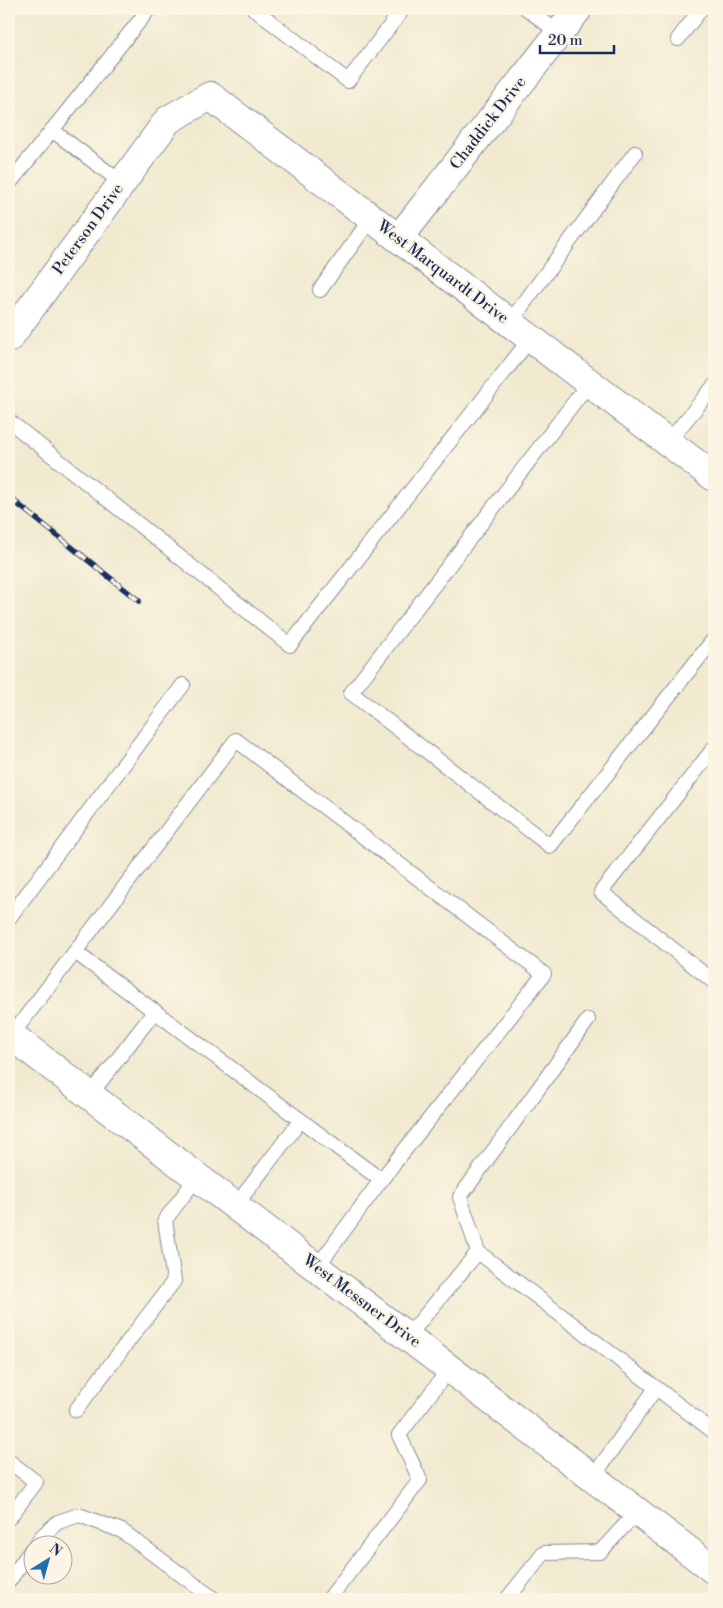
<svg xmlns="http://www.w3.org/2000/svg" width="723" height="1608" font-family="'Libre Bodoni',serif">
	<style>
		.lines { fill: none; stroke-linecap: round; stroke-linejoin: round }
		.lane-casing { stroke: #868c97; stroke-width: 16 }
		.street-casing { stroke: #868c97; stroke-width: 30 }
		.lane { stroke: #fff; stroke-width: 14 }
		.street { stroke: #fff; stroke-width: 28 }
		.rail-casing { stroke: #1b2f5e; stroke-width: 5.5 }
		.rail { stroke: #fcf5e5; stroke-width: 4; stroke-dasharray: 11; stroke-linecap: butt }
		.labels { text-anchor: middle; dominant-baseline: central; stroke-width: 4.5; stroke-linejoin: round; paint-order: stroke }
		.street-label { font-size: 16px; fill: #1b2f5e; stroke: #fcf5e5 }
	</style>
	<rect width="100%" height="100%" fill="#fcf5e5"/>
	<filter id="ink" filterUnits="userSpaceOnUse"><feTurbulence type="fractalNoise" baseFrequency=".02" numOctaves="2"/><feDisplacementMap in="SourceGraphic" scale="10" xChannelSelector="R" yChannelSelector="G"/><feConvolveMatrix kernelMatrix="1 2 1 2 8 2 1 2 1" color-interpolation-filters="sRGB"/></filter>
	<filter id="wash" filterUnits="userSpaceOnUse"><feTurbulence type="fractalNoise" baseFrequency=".0096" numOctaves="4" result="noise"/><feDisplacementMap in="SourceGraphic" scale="20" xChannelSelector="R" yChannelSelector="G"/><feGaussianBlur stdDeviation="1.12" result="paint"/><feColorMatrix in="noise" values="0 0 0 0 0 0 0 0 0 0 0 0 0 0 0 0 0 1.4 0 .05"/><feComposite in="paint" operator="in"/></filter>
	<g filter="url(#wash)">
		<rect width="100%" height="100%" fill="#f1ead0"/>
	</g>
	<g filter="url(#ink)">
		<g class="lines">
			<defs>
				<g id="lane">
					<polyline points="254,9 348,81 403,9"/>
					<polyline points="527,9 559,33"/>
					<polyline points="678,39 701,9"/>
					<polyline points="52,130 122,183"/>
					<polyline points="9,184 149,9"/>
					<polyline points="320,290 372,217"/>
					<polyline points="510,322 635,153"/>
					<polyline points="589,383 351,693 550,846 714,639"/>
					<polyline points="9,421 290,645 531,338"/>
					<polyline points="668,442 714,386"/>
					<polyline points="714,748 601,892 714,982"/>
					<polyline points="9,918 183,685"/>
					<polyline points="75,952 381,1180 317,1267"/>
					<polyline points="11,1036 236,740 544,974 381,1180"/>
					<polyline points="90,1095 155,1011"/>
					<polyline points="236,1205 301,1120"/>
					<polyline points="478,1252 460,1197 588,1020"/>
					<polyline points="408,1336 478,1252 714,1432"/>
					<polyline points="76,1410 174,1281 165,1220 198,1176"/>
					<polyline points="9,1461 36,1482 9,1518"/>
					<polyline points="593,1477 656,1388"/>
					<polyline points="35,1546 42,1536 58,1522 79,1515 122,1531 214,1599"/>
					<polyline points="9,1581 32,1549"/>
					<polyline points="329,1599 420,1480 399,1435 450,1368"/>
					<polyline points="507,1599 544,1553 600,1552 638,1511"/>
				</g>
				<g id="street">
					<polyline points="399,238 578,9"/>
					<polyline points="9,338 168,120 210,96 714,477"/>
					<polyline points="9,1034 714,1570"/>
				</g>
			</defs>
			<use href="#lane" class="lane-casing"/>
			<use href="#street" class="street-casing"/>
			<use href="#lane" class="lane"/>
			<use href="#street" class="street"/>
			<defs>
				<polyline id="rail" points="9,497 139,601"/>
			</defs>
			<use href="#rail" class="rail-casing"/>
			<use href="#rail" class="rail"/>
		</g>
	</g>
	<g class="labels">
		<g class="street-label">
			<text transform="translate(488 123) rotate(-52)">Chaddick Drive</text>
			<text transform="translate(88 229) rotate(-54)">Peterson Drive</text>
			<text transform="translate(443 272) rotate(37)">West Marquardt Drive</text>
			<text transform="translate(362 1301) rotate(37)">West Messner Drive</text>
		</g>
	</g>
	<rect width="723" height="1608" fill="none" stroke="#fcf5e5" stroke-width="30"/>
	<g transform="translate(48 1560) rotate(37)"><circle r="24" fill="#fcf5e5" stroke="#a2a6af"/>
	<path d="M0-4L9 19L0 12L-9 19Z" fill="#1f6fb2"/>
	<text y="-8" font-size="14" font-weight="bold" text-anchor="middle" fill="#1b2f5e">N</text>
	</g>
	<path d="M540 45v8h74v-8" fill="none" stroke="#1b2f5e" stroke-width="2.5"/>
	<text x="548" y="45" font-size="15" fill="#1b2f5e" stroke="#fcf5e5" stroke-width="4" paint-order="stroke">20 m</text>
</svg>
